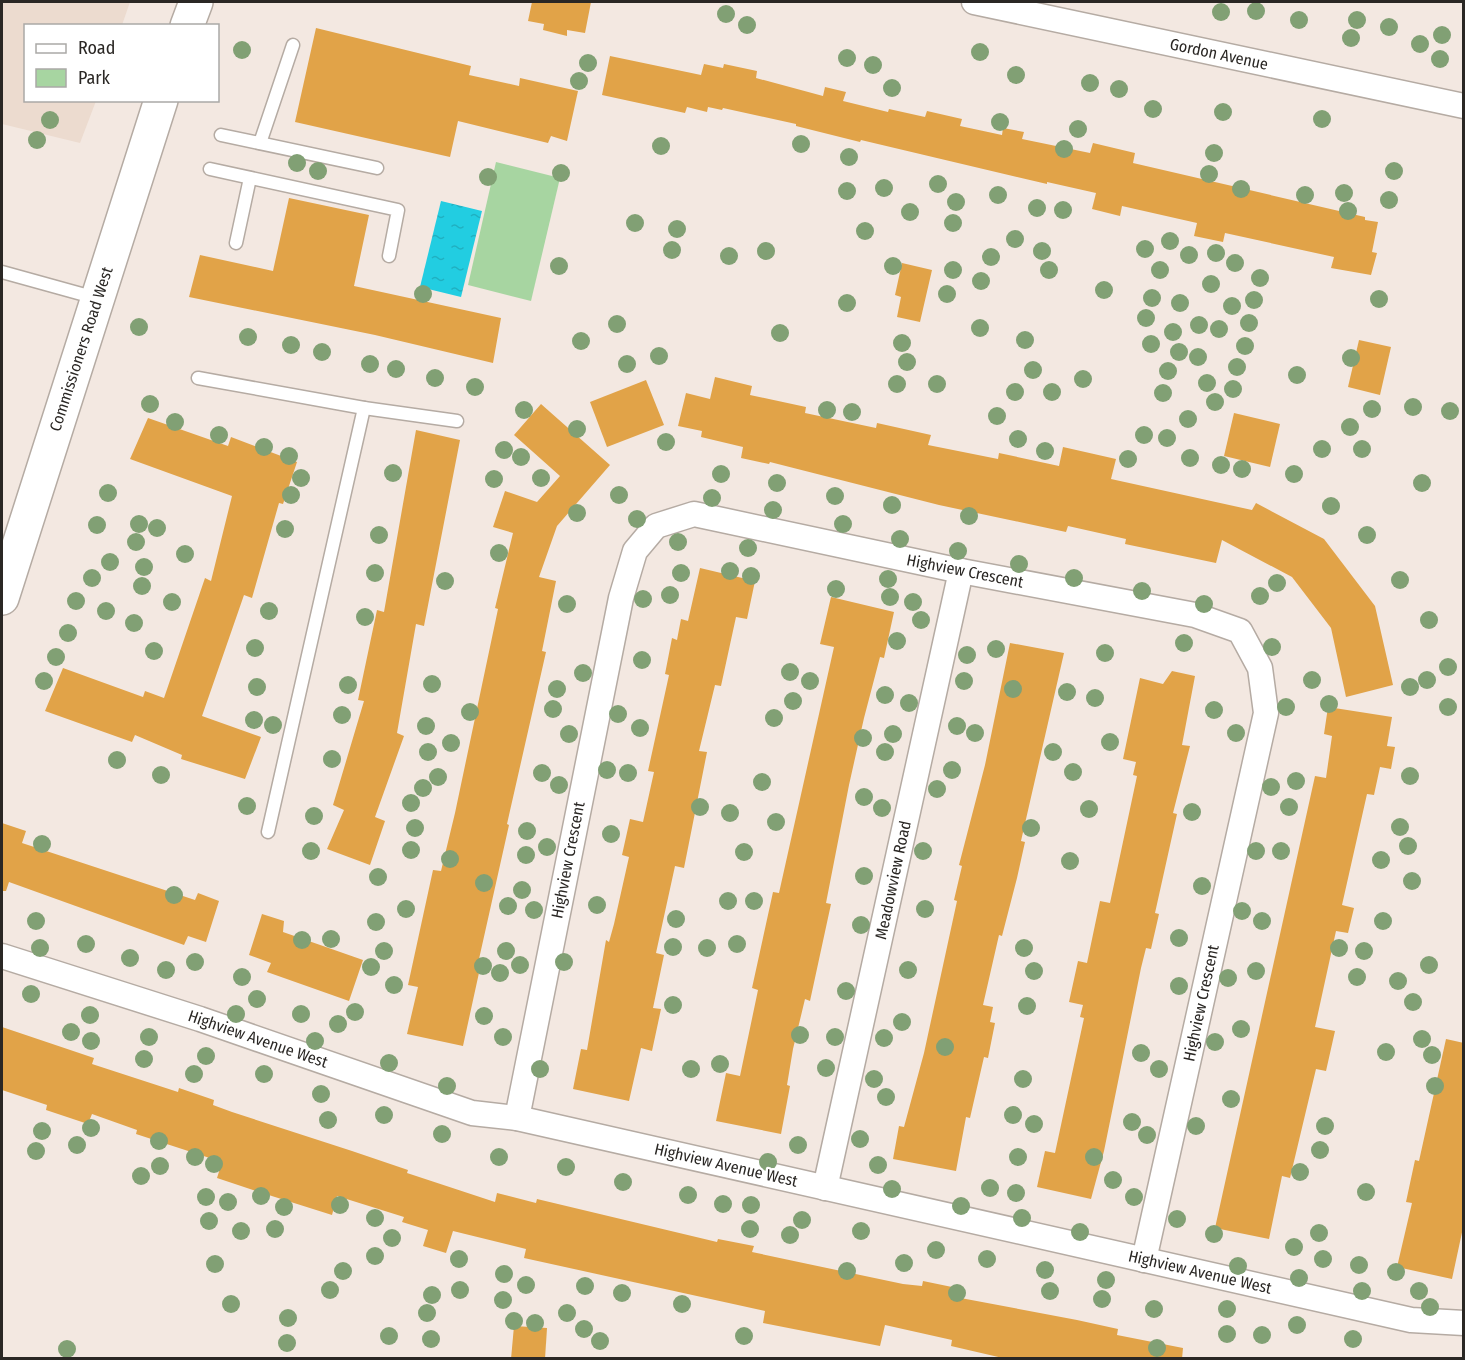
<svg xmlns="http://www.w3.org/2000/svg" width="1465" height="1360" font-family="'Fira Sans Condensed',sans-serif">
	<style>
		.built { fill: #ecdbcf }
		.green { fill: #a7d5a1 }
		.water { fill: url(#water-ripples) }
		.building { fill: #e1a348 }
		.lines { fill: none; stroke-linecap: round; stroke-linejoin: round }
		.service-casing { stroke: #b5aba3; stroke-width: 15 }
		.minor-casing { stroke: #b5aba3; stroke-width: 27 }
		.secondary-casing { stroke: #b5aba3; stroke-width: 36 }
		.service { stroke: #fff; stroke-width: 12 }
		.minor { stroke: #fff; stroke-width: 24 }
		.secondary { stroke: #fff; stroke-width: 33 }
		.tree { fill: #81a074 }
		.labels { text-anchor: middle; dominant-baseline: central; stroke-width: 4.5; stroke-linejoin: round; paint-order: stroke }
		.street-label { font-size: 16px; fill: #2a2724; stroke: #fff }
	</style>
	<defs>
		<pattern id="water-ripples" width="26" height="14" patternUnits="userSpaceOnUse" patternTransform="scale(1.5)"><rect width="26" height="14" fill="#22cde1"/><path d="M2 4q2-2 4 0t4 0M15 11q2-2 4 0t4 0" fill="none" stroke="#1fb0c1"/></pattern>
	</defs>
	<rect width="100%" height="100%" fill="#f3e8e1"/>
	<polygon class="built" points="2,2 130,2 122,25 26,26 26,100 96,101 80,143 2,124"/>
	<polygon class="green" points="496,162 560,178 531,301 468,285"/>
	<polygon class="water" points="441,201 482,211 461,297 420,287"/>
	<g class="building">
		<polygon points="532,2 591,2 585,33 567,30 567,36 543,30 544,24 528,21"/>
		<polygon points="316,28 471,66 469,75 519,86 520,78 578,91 567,141 551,136 548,143 458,121 450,157 295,122"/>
		<polygon points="610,56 701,75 704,64 723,68 724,64 757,71 756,78 823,96 825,87 846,92 843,101 888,112 889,109 925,117 927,111 962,119 960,126 1002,135 1003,128 1024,132 1022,139 1090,153 1093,143 1135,153 1133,163 1365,217 1365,220 1378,222 1372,252 1377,253 1371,275 1331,268 1334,257 1225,233 1223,242 1194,236 1197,223 1122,206 1120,216 1092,209 1096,193 1047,182 1047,184 861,140 860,142 796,126 796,124 723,108 722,110 708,107 707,112 687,107 685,113 602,95"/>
		<polygon points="289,198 369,215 354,286 501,318 493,363 375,335 189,297 200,255 273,271"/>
		<polygon points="902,263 932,270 920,322 897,317 901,297 895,295"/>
		<polygon points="1359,340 1391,347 1380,395 1348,387"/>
		<polygon points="715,377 752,386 750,395 806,407 805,413 876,428 877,423 931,435 928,445 998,459 999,453 1059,466 1063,447 1116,459 1111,479 1252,510 1256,503 1324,539 1375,606 1393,685 1346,697 1331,628 1292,577 1222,540 1216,563 1125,544 1126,539 1068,526 1066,532 939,505 770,462 769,464 741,458 743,447 701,437 702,431 678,426 686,393 710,399"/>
		<polygon points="646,380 664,425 607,447 590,402"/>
		<polygon points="541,404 610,465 557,526 539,577 556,581 542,651 546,652 507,824 509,825 479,959 482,959 463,1046 407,1034 418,987 408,985 433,870 441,871 455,813 498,609 495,608 513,533 493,527 505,491 537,502 560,476 514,435"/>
		<polygon points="1234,413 1280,424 1270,467 1224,456"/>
		<polygon points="148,418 228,446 231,437 297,462 283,504 279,503 252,598 244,595 202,716 261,737 245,779 181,759 182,755 135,735 132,742 45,711 63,668 143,697 145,691 164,698 205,578 211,581 232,496 130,459"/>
		<polygon points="416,430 460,440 424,626 416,624 397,733 404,736 375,817 385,821 370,865 327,849 344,810 333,805 364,701 358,700 377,610 384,612"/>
		<polygon points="700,568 755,581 747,619 736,617 721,686 715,685 699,751 707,752 684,868 675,866 656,953 664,955 653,1008 661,1009 652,1051 641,1048 629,1101 573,1089 581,1049 587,1050 606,940 609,942 614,924 629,857 622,855 630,819 643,822 654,772 648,771 669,675 665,674 672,638 677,640 681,619 688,621"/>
		<polygon points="831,597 894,612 884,658 880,657 864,718 849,785 826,903 831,904 810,1001 805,999 793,1049 787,1085 790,1086 781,1134 716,1121 726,1073 740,1076 758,990 752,988 773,892 779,893 834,647 820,644"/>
		<polygon points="1010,643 1064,653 1021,841 1025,842 1017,878 1002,936 999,935 983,1005 993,1007 990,1022 995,1023 988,1058 984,1057 970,1118 966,1117 956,1171 893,1159 899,1126 904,1127 924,1053 957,901 954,900 962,866 959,865 985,765"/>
		<polygon points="1172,671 1195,676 1182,745 1190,746 1173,813 1177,814 1155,913 1159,914 1151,949 1146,948 1141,968 1104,1151 1091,1199 1037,1187 1045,1151 1055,1153 1084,1018 1080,1017 1083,1005 1069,1002 1078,961 1087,963 1100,901 1110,903 1137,776 1133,775 1136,762 1123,759 1140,678 1163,684"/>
		<polygon points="1328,707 1392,717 1387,746 1395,747 1391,769 1380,767 1374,795 1367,794 1342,905 1354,908 1348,933 1336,931 1315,1027 1335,1031 1326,1071 1316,1069 1290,1178 1282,1176 1269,1239 1215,1228 1315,776 1326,778 1332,736 1324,734"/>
		<polygon points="2,823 26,831 22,843 195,900 198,893 219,901 206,942 188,936 184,945 9,882 6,891 2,891"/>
		<polygon points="262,914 284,921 283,932 363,960 349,1001 267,972 271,963 249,955"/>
		<polygon points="2,1027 94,1058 92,1064 178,1092 179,1088 214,1100 213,1105 232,1112 352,1151 408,1170 407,1173 495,1202 497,1193 536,1203 537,1199 717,1242 718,1239 754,1246 752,1252 808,1264 903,1284 922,1286 923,1281 952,1287 950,1296 1077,1320 1118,1329 1117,1335 1183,1348 1182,1359 1007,1359 951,1346 952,1340 885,1325 880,1346 763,1323 765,1311 524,1258 526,1249 453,1231 446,1253 423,1246 428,1230 402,1222 404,1217 337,1196 332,1215 256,1191 217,1178 222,1162 136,1134 137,1130 92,1114 88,1124 46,1110 47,1105 2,1090"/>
		<polygon points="1446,1039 1464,1043 1464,1223 1452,1279 1397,1267 1412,1203 1406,1202 1415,1160 1419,1161"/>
		<polygon points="514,1326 547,1328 545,1359 511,1359"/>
	</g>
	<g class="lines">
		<defs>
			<g id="service">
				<polyline points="221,135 377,168"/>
				<polyline points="260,143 293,45"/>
				<polyline points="210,169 398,210 389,256"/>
				<polyline points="236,243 250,178"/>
				<polyline points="2,272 96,298"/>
				<polyline points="198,378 364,408 268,832"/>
				<polyline points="364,408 457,421"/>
			</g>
			<g id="minor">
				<polyline points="974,2 1464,106"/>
				<polyline points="2,956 200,1019 472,1113 517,1118 1411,1320 1464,1323"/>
				<polyline points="517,1118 621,598 635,551 656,526 694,514 961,571 1195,615 1240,631 1260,668 1266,713 1144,1260"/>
				<polyline points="825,1188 961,571"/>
			</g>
			<g id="secondary">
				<polyline points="187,26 196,2"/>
				<polyline points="2,598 161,100"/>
			</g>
		</defs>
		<use href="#service" class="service-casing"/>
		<use href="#minor" class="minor-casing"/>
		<use href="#secondary" class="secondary-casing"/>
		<use href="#service" class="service"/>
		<use href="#minor" class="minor"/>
		<use href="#secondary" class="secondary"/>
	</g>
	<g class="tree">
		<circle cx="1256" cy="11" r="9"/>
		<circle cx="1221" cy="12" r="9"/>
		<circle cx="726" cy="14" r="9"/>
		<circle cx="1299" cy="20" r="9"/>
		<circle cx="1357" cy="20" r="9"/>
		<circle cx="747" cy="25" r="9"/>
		<circle cx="1389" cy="27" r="9"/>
		<circle cx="1442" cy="35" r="9"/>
		<circle cx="1351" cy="38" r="9"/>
		<circle cx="1420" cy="44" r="9"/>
		<circle cx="242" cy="50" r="9"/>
		<circle cx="980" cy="52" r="9"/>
		<circle cx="847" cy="58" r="9"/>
		<circle cx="1440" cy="59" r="9"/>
		<circle cx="588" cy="63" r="9"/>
		<circle cx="873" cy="65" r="9"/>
		<circle cx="1016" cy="75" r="9"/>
		<circle cx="579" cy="81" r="9"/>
		<circle cx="1090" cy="83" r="9"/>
		<circle cx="892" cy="88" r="9"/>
		<circle cx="1119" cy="89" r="9"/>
		<circle cx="1153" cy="109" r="9"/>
		<circle cx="1223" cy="112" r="9"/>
		<circle cx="1322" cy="119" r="9"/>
		<circle cx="50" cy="120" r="9"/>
		<circle cx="1000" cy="122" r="9"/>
		<circle cx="1078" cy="129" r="9"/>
		<circle cx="37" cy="140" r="9"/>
		<circle cx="801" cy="144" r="9"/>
		<circle cx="661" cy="146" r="9"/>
		<circle cx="1064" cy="149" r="9"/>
		<circle cx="1214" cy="153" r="9"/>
		<circle cx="849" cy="157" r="9"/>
		<circle cx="297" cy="163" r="9"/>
		<circle cx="318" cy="171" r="9"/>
		<circle cx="1394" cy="171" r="9"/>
		<circle cx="561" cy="173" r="9"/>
		<circle cx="1209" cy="174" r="9"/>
		<circle cx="488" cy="177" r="9"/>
		<circle cx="938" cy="184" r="9"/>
		<circle cx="884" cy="188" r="9"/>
		<circle cx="1241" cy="189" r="9"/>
		<circle cx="847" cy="191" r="9"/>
		<circle cx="1344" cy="193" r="9"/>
		<circle cx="998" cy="195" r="9"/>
		<circle cx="1305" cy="195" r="9"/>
		<circle cx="1389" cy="200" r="9"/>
		<circle cx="956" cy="202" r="9"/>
		<circle cx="1037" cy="208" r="9"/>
		<circle cx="1063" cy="210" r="9"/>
		<circle cx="1348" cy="211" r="9"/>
		<circle cx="910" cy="212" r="9"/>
		<circle cx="635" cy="223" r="9"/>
		<circle cx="953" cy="223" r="9"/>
		<circle cx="677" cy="229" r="9"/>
		<circle cx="865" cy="231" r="9"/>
		<circle cx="1015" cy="239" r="9"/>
		<circle cx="1170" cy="241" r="9"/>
		<circle cx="1145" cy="249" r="9"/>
		<circle cx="672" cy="250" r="9"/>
		<circle cx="766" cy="251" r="9"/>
		<circle cx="1042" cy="251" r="9"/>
		<circle cx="1216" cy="253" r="9"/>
		<circle cx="1189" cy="255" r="9"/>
		<circle cx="729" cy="256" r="9"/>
		<circle cx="991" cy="257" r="9"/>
		<circle cx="1235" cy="263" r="9"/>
		<circle cx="559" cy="266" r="9"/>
		<circle cx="893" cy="266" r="9"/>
		<circle cx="953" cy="270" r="9"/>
		<circle cx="1049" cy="270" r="9"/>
		<circle cx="1160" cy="270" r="9"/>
		<circle cx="1260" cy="278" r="9"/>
		<circle cx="981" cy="281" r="9"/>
		<circle cx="1211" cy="284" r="9"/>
		<circle cx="1104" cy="290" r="9"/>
		<circle cx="423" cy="294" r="9"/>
		<circle cx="947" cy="294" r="9"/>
		<circle cx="1152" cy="298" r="9"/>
		<circle cx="1379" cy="299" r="9"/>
		<circle cx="1254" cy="300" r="9"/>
		<circle cx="847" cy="303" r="9"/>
		<circle cx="1180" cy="303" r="9"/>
		<circle cx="1232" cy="306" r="9"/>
		<circle cx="1146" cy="318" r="9"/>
		<circle cx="1249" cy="323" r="9"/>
		<circle cx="617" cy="324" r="9"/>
		<circle cx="1199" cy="325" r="9"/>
		<circle cx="139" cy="327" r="9"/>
		<circle cx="980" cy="328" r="9"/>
		<circle cx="1219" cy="329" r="9"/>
		<circle cx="1173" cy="332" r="9"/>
		<circle cx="780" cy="333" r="9"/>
		<circle cx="248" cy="337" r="9"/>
		<circle cx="1025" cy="340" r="9"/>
		<circle cx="581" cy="341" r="9"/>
		<circle cx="902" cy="343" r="9"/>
		<circle cx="1151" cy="344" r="9"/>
		<circle cx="291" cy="345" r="9"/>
		<circle cx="1245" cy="346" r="9"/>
		<circle cx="322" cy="352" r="9"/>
		<circle cx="1179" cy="352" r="9"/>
		<circle cx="659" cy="356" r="9"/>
		<circle cx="1198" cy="357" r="9"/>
		<circle cx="1351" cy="358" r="9"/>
		<circle cx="907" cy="362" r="9"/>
		<circle cx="370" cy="364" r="9"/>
		<circle cx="627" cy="364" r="9"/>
		<circle cx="1237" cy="367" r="9"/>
		<circle cx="396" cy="369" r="9"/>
		<circle cx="1033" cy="370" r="9"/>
		<circle cx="1168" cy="371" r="9"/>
		<circle cx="1297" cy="375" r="9"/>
		<circle cx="435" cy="378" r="9"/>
		<circle cx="1083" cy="379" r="9"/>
		<circle cx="1207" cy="383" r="9"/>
		<circle cx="897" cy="384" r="9"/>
		<circle cx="937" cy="384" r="9"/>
		<circle cx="475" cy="387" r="9"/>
		<circle cx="1233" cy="389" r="9"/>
		<circle cx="1015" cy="392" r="9"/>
		<circle cx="1052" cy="392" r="9"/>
		<circle cx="1163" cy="393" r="9"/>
		<circle cx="1215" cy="402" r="9"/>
		<circle cx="150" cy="404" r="9"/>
		<circle cx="1413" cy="407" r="9"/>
		<circle cx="1372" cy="409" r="9"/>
		<circle cx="524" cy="410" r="9"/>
		<circle cx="827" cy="410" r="9"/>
		<circle cx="1450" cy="411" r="9"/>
		<circle cx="852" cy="412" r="9"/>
		<circle cx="997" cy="416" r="9"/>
		<circle cx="1188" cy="419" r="9"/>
		<circle cx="175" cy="422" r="9"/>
		<circle cx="1350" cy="427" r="9"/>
		<circle cx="577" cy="429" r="9"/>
		<circle cx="219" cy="435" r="9"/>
		<circle cx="1144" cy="435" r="9"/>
		<circle cx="1167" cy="438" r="9"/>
		<circle cx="1018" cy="439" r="9"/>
		<circle cx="666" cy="442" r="9"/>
		<circle cx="264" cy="447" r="9"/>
		<circle cx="1322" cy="449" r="9"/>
		<circle cx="1362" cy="449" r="9"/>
		<circle cx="504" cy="450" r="9"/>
		<circle cx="1045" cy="451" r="9"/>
		<circle cx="289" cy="456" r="9"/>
		<circle cx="521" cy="457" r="9"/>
		<circle cx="1190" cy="458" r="9"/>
		<circle cx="1128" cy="459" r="9"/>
		<circle cx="1221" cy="465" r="9"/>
		<circle cx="1242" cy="469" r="9"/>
		<circle cx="393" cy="473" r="9"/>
		<circle cx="721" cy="474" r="9"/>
		<circle cx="1294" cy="474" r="9"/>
		<circle cx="301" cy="478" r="9"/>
		<circle cx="541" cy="478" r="9"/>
		<circle cx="494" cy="479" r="9"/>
		<circle cx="777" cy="483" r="9"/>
		<circle cx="1422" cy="483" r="9"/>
		<circle cx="108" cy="493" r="9"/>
		<circle cx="291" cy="495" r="9"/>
		<circle cx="619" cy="495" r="9"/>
		<circle cx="835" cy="496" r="9"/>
		<circle cx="712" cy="498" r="9"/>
		<circle cx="892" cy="505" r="9"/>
		<circle cx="1331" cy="506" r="9"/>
		<circle cx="773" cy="510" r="9"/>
		<circle cx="577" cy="513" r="9"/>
		<circle cx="969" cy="516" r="9"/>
		<circle cx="637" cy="519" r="9"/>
		<circle cx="139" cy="524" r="9"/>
		<circle cx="843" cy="524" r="9"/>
		<circle cx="97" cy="525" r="9"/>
		<circle cx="157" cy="528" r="9"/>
		<circle cx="285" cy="529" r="9"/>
		<circle cx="379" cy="535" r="9"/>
		<circle cx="1367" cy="535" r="9"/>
		<circle cx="900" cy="539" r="9"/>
		<circle cx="136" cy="542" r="9"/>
		<circle cx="678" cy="542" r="9"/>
		<circle cx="748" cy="548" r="9"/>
		<circle cx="958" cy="551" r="9"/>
		<circle cx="499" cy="553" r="9"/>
		<circle cx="185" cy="554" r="9"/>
		<circle cx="110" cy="562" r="9"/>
		<circle cx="1019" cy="564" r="9"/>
		<circle cx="144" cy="567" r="9"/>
		<circle cx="730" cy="571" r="9"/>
		<circle cx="375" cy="573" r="9"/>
		<circle cx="681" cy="573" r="9"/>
		<circle cx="751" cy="576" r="9"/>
		<circle cx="92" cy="578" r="9"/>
		<circle cx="1074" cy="578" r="9"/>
		<circle cx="888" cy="579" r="9"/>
		<circle cx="1400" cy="580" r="9"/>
		<circle cx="445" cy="581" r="9"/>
		<circle cx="1277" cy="583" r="9"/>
		<circle cx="142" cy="586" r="9"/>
		<circle cx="836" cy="589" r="9"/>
		<circle cx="1142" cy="591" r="9"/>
		<circle cx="670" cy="595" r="9"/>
		<circle cx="1260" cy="596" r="9"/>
		<circle cx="890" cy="597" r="9"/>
		<circle cx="643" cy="599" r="9"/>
		<circle cx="76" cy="601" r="9"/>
		<circle cx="172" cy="602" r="9"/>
		<circle cx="913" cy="602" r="9"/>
		<circle cx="567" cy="604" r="9"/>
		<circle cx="1204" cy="604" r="9"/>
		<circle cx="106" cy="611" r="9"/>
		<circle cx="269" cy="611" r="9"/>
		<circle cx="365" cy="617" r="9"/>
		<circle cx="921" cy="620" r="9"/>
		<circle cx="1429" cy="620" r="9"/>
		<circle cx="134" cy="623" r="9"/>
		<circle cx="68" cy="633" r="9"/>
		<circle cx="897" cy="641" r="9"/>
		<circle cx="1184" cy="643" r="9"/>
		<circle cx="1272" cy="647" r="9"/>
		<circle cx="255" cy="648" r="9"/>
		<circle cx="996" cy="649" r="9"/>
		<circle cx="154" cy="651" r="9"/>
		<circle cx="1105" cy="653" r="9"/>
		<circle cx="967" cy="655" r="9"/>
		<circle cx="56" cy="657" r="9"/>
		<circle cx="642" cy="660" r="9"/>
		<circle cx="1448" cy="667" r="9"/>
		<circle cx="790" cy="672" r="9"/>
		<circle cx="583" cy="673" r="9"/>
		<circle cx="1312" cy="680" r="9"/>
		<circle cx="1427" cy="680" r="9"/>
		<circle cx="44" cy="681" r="9"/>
		<circle cx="810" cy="681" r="9"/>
		<circle cx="964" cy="681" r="9"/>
		<circle cx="432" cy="684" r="9"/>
		<circle cx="348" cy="685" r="9"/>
		<circle cx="257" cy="687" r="9"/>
		<circle cx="1410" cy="687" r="9"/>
		<circle cx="557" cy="689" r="9"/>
		<circle cx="1013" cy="689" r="9"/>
		<circle cx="1067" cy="692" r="9"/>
		<circle cx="885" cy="695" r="9"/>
		<circle cx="1095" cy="698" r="9"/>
		<circle cx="793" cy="701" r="9"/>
		<circle cx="909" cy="703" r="9"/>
		<circle cx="1329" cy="704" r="9"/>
		<circle cx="1286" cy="707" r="9"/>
		<circle cx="1448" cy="707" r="9"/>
		<circle cx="553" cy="709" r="9"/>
		<circle cx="1214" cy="710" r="9"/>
		<circle cx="470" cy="712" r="9"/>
		<circle cx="618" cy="714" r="9"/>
		<circle cx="342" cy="715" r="9"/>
		<circle cx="774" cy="718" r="9"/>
		<circle cx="254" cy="720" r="9"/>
		<circle cx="273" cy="725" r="9"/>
		<circle cx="426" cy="726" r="9"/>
		<circle cx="957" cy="726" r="9"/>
		<circle cx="640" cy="728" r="9"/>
		<circle cx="975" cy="733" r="9"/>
		<circle cx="1236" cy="733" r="9"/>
		<circle cx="569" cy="734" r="9"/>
		<circle cx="893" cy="734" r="9"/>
		<circle cx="863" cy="738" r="9"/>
		<circle cx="1110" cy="742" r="9"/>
		<circle cx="451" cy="743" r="9"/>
		<circle cx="428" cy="752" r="9"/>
		<circle cx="885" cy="752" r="9"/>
		<circle cx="1053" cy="752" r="9"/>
		<circle cx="332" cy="759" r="9"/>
		<circle cx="117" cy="760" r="9"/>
		<circle cx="607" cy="770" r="9"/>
		<circle cx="952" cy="770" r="9"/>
		<circle cx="1073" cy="772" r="9"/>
		<circle cx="542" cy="773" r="9"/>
		<circle cx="628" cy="773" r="9"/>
		<circle cx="161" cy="775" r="9"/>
		<circle cx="1410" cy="776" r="9"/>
		<circle cx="438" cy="777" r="9"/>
		<circle cx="1296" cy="781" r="9"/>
		<circle cx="762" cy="782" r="9"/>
		<circle cx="559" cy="785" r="9"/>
		<circle cx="1271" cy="787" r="9"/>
		<circle cx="423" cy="788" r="9"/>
		<circle cx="937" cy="789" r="9"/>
		<circle cx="864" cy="797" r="9"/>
		<circle cx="411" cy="803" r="9"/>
		<circle cx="247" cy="806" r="9"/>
		<circle cx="700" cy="807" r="9"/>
		<circle cx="1289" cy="807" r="9"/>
		<circle cx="882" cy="808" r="9"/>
		<circle cx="1089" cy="809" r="9"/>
		<circle cx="1192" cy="812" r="9"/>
		<circle cx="730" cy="813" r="9"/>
		<circle cx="314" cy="816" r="9"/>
		<circle cx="776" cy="822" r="9"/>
		<circle cx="1400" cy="827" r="9"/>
		<circle cx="415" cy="828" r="9"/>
		<circle cx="1031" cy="828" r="9"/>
		<circle cx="527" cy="831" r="9"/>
		<circle cx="611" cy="834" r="9"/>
		<circle cx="42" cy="844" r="9"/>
		<circle cx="1408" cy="846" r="9"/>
		<circle cx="547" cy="847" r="9"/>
		<circle cx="411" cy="850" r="9"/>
		<circle cx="311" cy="851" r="9"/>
		<circle cx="923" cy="851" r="9"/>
		<circle cx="1256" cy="851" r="9"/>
		<circle cx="1281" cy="851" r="9"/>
		<circle cx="744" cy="852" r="9"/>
		<circle cx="526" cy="855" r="9"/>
		<circle cx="450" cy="859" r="9"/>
		<circle cx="1381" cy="860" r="9"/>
		<circle cx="1070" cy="861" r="9"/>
		<circle cx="864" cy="876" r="9"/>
		<circle cx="378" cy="877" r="9"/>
		<circle cx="1412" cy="881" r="9"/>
		<circle cx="484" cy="883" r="9"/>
		<circle cx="1202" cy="886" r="9"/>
		<circle cx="522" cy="890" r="9"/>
		<circle cx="174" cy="895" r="9"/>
		<circle cx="728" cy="901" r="9"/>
		<circle cx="754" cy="901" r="9"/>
		<circle cx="597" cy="905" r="9"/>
		<circle cx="508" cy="906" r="9"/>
		<circle cx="406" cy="909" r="9"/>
		<circle cx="925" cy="909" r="9"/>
		<circle cx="534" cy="910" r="9"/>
		<circle cx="1242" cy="911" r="9"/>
		<circle cx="676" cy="919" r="9"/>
		<circle cx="36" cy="921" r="9"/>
		<circle cx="1262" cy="921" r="9"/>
		<circle cx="1383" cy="921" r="9"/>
		<circle cx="376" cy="922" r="9"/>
		<circle cx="861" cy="925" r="9"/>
		<circle cx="1179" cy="938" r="9"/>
		<circle cx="331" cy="939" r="9"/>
		<circle cx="302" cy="940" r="9"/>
		<circle cx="86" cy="944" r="9"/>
		<circle cx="737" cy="944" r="9"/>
		<circle cx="673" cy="947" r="9"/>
		<circle cx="40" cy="948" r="9"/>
		<circle cx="707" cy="948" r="9"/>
		<circle cx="1024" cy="948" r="9"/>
		<circle cx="1339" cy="948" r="9"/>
		<circle cx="384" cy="951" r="9"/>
		<circle cx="506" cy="951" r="9"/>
		<circle cx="1364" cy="951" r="9"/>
		<circle cx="130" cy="958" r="9"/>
		<circle cx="195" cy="962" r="9"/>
		<circle cx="564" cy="962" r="9"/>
		<circle cx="520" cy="965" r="9"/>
		<circle cx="1429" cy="965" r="9"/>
		<circle cx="483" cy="966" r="9"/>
		<circle cx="371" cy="967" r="9"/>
		<circle cx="166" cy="970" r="9"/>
		<circle cx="908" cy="970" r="9"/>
		<circle cx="1034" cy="971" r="9"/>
		<circle cx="1256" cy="971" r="9"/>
		<circle cx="500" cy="973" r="9"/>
		<circle cx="242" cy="977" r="9"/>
		<circle cx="1357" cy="977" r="9"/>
		<circle cx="1228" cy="978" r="9"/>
		<circle cx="1398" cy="981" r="9"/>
		<circle cx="394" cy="985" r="9"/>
		<circle cx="1179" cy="986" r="9"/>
		<circle cx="846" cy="991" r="9"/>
		<circle cx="31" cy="994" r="9"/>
		<circle cx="257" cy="999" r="9"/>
		<circle cx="1413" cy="1002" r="9"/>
		<circle cx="673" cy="1005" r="9"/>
		<circle cx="1027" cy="1006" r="9"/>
		<circle cx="355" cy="1012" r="9"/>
		<circle cx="236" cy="1014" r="9"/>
		<circle cx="301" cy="1014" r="9"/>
		<circle cx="90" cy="1015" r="9"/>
		<circle cx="484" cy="1016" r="9"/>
		<circle cx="902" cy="1022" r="9"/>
		<circle cx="338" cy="1024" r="9"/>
		<circle cx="1241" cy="1029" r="9"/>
		<circle cx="71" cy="1032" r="9"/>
		<circle cx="800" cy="1035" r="9"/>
		<circle cx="149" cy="1037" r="9"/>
		<circle cx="503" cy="1037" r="9"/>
		<circle cx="835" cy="1037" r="9"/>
		<circle cx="884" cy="1038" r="9"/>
		<circle cx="1422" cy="1039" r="9"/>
		<circle cx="91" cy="1041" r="9"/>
		<circle cx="315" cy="1041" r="9"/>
		<circle cx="1215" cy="1042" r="9"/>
		<circle cx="945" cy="1047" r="9"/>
		<circle cx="1386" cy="1052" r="9"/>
		<circle cx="1141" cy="1053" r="9"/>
		<circle cx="1432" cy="1055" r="9"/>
		<circle cx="206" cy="1056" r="9"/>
		<circle cx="144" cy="1059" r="9"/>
		<circle cx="389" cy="1063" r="9"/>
		<circle cx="720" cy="1064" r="9"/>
		<circle cx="826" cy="1068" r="9"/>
		<circle cx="540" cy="1069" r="9"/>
		<circle cx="691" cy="1069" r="9"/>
		<circle cx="1159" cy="1069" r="9"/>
		<circle cx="194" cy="1074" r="9"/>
		<circle cx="264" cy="1074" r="9"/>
		<circle cx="874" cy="1079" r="9"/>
		<circle cx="1023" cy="1079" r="9"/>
		<circle cx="447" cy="1086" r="9"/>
		<circle cx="1435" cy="1086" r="9"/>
		<circle cx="321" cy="1094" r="9"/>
		<circle cx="886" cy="1097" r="9"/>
		<circle cx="1231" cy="1099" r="9"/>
		<circle cx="384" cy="1115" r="9"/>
		<circle cx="1013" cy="1115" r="9"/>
		<circle cx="328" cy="1120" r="9"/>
		<circle cx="1132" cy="1122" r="9"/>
		<circle cx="1034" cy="1124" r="9"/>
		<circle cx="1196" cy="1126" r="9"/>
		<circle cx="1325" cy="1126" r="9"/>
		<circle cx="91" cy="1128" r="9"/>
		<circle cx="42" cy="1131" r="9"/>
		<circle cx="442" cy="1134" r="9"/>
		<circle cx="1147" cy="1135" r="9"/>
		<circle cx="860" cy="1139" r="9"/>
		<circle cx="159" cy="1141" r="9"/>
		<circle cx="77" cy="1145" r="9"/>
		<circle cx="798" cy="1145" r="9"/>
		<circle cx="1320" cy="1150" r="9"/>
		<circle cx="36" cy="1151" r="9"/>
		<circle cx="195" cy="1157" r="9"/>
		<circle cx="499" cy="1157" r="9"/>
		<circle cx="1018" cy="1157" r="9"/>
		<circle cx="1094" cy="1157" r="9"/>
		<circle cx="768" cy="1162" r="9"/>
		<circle cx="214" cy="1164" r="9"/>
		<circle cx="878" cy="1165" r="9"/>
		<circle cx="160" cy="1166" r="9"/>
		<circle cx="566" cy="1167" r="9"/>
		<circle cx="1300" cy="1172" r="9"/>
		<circle cx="141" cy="1176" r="9"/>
		<circle cx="1113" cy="1180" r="9"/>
		<circle cx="623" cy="1182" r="9"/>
		<circle cx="990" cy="1188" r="9"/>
		<circle cx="892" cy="1189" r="9"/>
		<circle cx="1366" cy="1192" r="9"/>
		<circle cx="1016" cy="1193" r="9"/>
		<circle cx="688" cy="1195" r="9"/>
		<circle cx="261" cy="1196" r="9"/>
		<circle cx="206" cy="1197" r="9"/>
		<circle cx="1134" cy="1197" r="9"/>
		<circle cx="228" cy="1202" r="9"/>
		<circle cx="723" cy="1204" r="9"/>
		<circle cx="340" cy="1205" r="9"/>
		<circle cx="751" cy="1205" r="9"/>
		<circle cx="961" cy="1206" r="9"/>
		<circle cx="284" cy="1207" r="9"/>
		<circle cx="375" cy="1218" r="9"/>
		<circle cx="1022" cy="1218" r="9"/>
		<circle cx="1177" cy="1219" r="9"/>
		<circle cx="802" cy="1220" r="9"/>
		<circle cx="209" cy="1221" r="9"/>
		<circle cx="275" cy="1229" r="9"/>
		<circle cx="750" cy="1229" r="9"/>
		<circle cx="241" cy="1231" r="9"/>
		<circle cx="861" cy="1231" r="9"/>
		<circle cx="1080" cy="1232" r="9"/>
		<circle cx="1319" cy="1233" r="9"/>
		<circle cx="1214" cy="1234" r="9"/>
		<circle cx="790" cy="1235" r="9"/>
		<circle cx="392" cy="1238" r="9"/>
		<circle cx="1294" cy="1247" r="9"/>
		<circle cx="936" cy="1250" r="9"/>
		<circle cx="375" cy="1256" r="9"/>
		<circle cx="459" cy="1259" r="9"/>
		<circle cx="987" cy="1259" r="9"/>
		<circle cx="1323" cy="1259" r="9"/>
		<circle cx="904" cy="1263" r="9"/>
		<circle cx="215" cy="1264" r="9"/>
		<circle cx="1359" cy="1265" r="9"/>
		<circle cx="1238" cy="1266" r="9"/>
		<circle cx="1045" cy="1270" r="9"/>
		<circle cx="343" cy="1271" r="9"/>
		<circle cx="847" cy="1271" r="9"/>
		<circle cx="1396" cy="1272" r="9"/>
		<circle cx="504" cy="1274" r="9"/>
		<circle cx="1299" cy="1278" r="9"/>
		<circle cx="1106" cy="1280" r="9"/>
		<circle cx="526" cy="1285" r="9"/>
		<circle cx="585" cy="1286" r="9"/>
		<circle cx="330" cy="1290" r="9"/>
		<circle cx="460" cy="1290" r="9"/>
		<circle cx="1050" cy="1291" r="9"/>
		<circle cx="1362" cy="1291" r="9"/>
		<circle cx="1419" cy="1291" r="9"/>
		<circle cx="622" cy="1293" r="9"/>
		<circle cx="957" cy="1293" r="9"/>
		<circle cx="432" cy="1295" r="9"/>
		<circle cx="1102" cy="1299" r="9"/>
		<circle cx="503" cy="1300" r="9"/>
		<circle cx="231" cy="1304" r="9"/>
		<circle cx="682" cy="1304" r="9"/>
		<circle cx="1430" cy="1307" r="9"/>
		<circle cx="1154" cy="1309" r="9"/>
		<circle cx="1227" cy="1309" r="9"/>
		<circle cx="427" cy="1313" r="9"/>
		<circle cx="567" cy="1313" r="9"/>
		<circle cx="288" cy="1318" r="9"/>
		<circle cx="514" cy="1321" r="9"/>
		<circle cx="535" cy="1323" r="9"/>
		<circle cx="1297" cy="1325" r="9"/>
		<circle cx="584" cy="1329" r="9"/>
		<circle cx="1227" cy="1334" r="9"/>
		<circle cx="1262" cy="1335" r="9"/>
		<circle cx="389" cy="1336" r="9"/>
		<circle cx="744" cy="1336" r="9"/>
		<circle cx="431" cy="1339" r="9"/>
		<circle cx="1353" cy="1339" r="9"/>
		<circle cx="600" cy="1341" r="9"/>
		<circle cx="287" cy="1343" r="9"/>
		<circle cx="1157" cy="1348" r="9"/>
		<circle cx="67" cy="1349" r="9"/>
	</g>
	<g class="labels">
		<g class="street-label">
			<text transform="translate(1219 54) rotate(12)">Gordon Avenue</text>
			<text transform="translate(81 349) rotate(-72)">Commissioners Road West</text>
			<text transform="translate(965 571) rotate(11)">Highview Crescent</text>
			<text transform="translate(568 860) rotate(-79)">Highview Crescent</text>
			<text transform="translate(893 880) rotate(-78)">Meadowview Road</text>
			<text transform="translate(1201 1003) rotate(-78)">Highview Crescent</text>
			<text transform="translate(258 1039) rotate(19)">Highview Avenue West</text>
			<text transform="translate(726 1165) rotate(13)">Highview Avenue West</text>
			<text transform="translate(1200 1272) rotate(13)">Highview Avenue West</text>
		</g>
	</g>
	<rect width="1465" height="1360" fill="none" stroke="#2a2724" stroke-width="6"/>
	<rect x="24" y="24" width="195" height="78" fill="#ffffff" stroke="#aaa9a7" stroke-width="1.5"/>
	<rect x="36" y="44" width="30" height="9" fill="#ffffff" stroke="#aaa9a7" stroke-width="1.5"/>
	<text x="78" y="54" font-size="18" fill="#2a2724">Road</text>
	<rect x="36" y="69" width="30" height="18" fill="#a7d5a1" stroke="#aaa9a7" stroke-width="1.5"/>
	<text x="78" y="84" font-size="18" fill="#2a2724">Park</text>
</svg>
